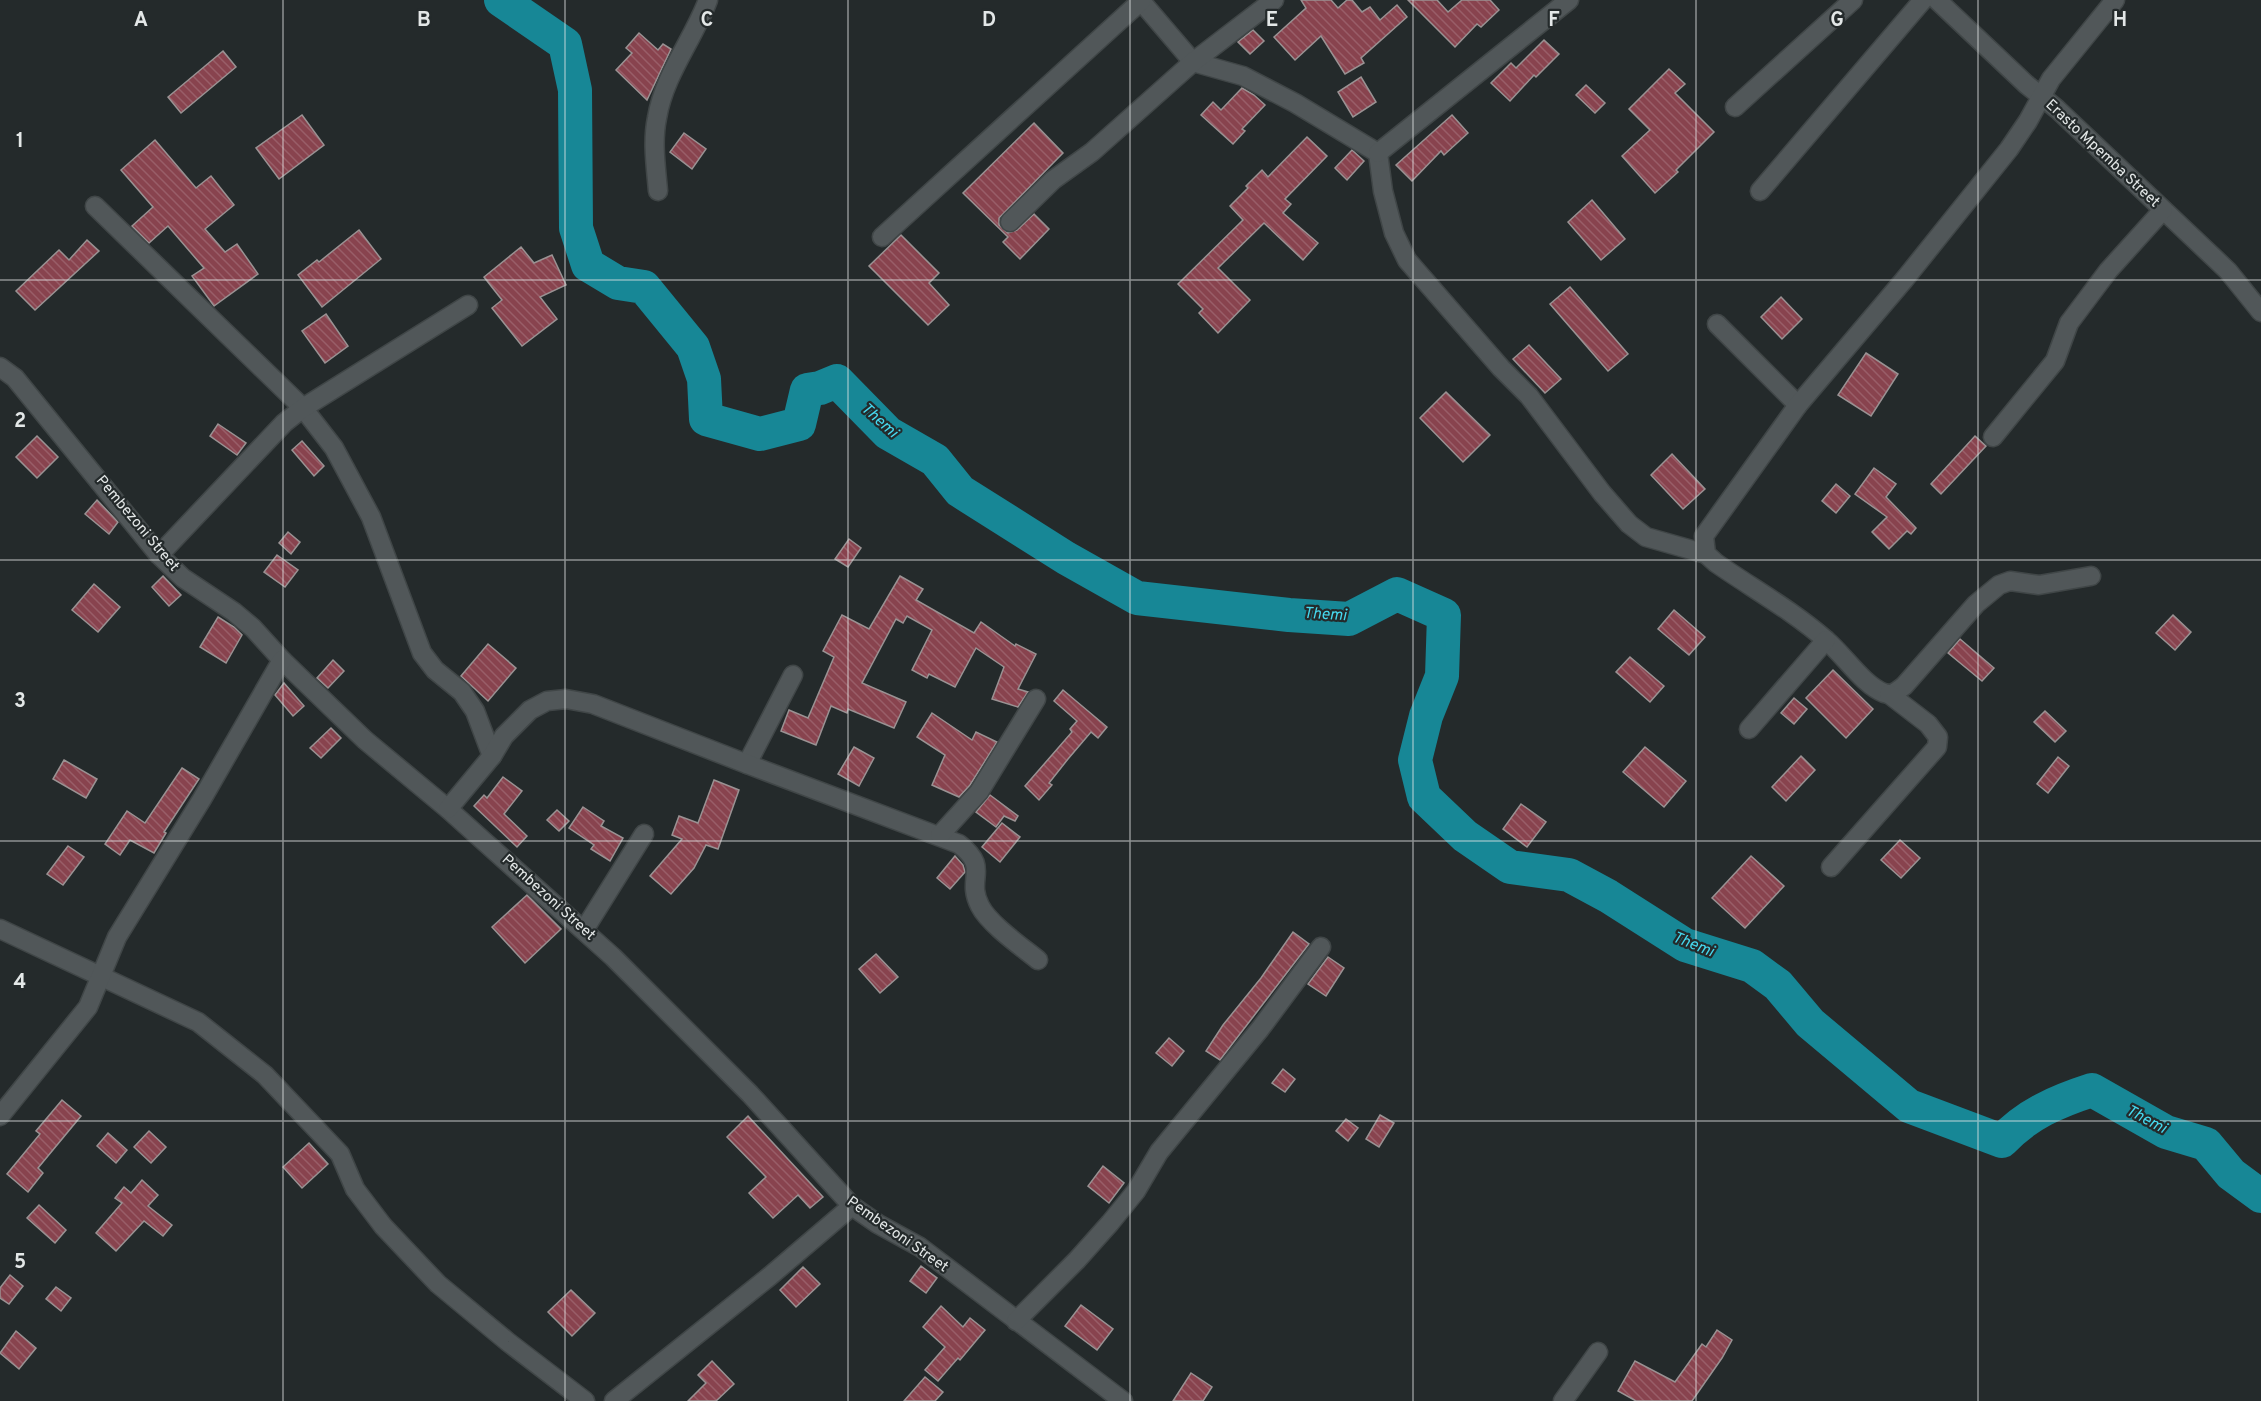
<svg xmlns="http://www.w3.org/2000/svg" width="2261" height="1401" font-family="Overpass,sans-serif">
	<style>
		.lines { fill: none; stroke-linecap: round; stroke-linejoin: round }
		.river { stroke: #178796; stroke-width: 34 }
		.building { fill: url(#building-back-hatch); stroke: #9a9293; stroke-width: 1.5 }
		.minor-casing { stroke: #404647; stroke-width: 21 }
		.minor { stroke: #515759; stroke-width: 18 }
		.grid { fill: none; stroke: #e3e7e7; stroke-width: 1.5; stroke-opacity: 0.55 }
		.labels { text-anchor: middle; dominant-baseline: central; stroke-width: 4.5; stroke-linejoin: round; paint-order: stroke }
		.street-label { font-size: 15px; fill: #e3e7e7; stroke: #242a2b }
		.water-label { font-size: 16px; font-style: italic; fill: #46d8ee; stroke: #242a2b }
		.grid-label { font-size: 20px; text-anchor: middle; font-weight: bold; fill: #e3e7e7; stroke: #242a2b; stroke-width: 4.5; stroke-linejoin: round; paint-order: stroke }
	</style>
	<defs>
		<pattern id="building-back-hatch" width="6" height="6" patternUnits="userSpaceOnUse" patternTransform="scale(1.5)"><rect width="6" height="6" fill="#88434e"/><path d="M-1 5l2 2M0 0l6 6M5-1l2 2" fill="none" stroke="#995e68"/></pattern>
	</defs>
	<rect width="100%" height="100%" fill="#242a2b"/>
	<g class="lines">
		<path class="river" d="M501 0 565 44 575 90 576 228 588 265 618 283 644 287 693 347 704 379 706 419 760 434 799 424 807 390 820 388 837 381 888 433 935 460 960 491 1066 558 1137 598 1289 615 1349 619 1397 594 1444 615 1442 676 1426 716 1415 760 1424 797 1465 836 1510 867 1569 875 1608 896 1685 945 1752 966 1778 985 1810 1023 1909 1106 2002 1141C2027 1114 2058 1101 2092 1090L2166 1132 2206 1144 2231 1174 2261 1196"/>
	</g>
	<g class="building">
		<polygon points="1301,0 1331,0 1338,8 1347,0 1352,0 1362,12 1370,7 1380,20 1397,5 1407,17 1361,58 1364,63 1345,74 1321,36 1295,60 1274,37 1306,8"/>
		<polygon points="1408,0 1437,0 1448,12 1462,0 1490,0 1499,10 1481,27 1477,24 1455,47"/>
		<polygon points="1253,30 1264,41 1250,54 1238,42"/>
		<polygon points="639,33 658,50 663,44 671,49 647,100 616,70 632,53 626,48"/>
		<polygon points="1544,40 1559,54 1536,77 1534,75 1510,101 1491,83 1511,63 1516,68"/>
		<polygon points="223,51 236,67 181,113 168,97"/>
		<polygon points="1669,69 1685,84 1675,93 1714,132 1676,170 1678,172 1655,193 1622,156 1650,130 1629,109"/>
		<polygon points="1361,77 1376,102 1353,117 1338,92"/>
		<polygon points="1586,85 1605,103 1595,113 1576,95"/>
		<polygon points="1242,88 1254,95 1265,105 1242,129 1245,131 1233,144 1201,115 1213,102 1221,110"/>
		<polygon points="302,115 324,145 279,179 256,148"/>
		<polygon points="1452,115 1468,133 1444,155 1441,151 1412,181 1396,165"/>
		<polygon points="1034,123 1063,153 999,218 999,225 1008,233 1017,230 1034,214 1049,229 1020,259 1003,242 1008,237 963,193"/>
		<polygon points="684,133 706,149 692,169 670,152"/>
		<polygon points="1307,137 1327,156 1285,199 1291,204 1283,213 1318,243 1303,260 1264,223 1218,268 1250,300 1218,333 1199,313 1203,309 1178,284 1243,220 1230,206 1248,188 1246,186 1262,170 1268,177"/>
		<polygon points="155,140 196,188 211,176 234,205 205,229 225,252 237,244 258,274 214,306 192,276 204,268 168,226 149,243 132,226 153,207 121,170"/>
		<polygon points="1352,150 1364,161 1347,180 1335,168"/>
		<polygon points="1592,200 1625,239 1601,260 1568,222"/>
		<polygon points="359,230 381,259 322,307 298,275 317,260 319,262"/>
		<polygon points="901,235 939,273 929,283 949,305 928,325 869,266"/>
		<polygon points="87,240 99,251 35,310 16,291 59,250 69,260"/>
		<polygon points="521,247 534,263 552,255 566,285 540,297 557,319 522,346 492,308 502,300 484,277"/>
		<polygon points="1570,287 1628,354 1608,371 1550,304"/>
		<polygon points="1781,297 1802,319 1782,339 1761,317"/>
		<polygon points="326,314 348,346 325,363 302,331"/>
		<polygon points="1529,345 1561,379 1545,393 1513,359"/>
		<polygon points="1866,353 1898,374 1871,416 1838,395"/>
		<polygon points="1446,392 1490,435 1463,462 1420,418"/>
		<polygon points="218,424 246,443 237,455 210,436"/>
		<polygon points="37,436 58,457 37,478 16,457"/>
		<polygon points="1975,436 1986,446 1941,494 1931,484"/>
		<polygon points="302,441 324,466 314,476 292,450"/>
		<polygon points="1672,454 1705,489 1683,509 1651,475"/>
		<polygon points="1874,468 1896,484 1886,497 1916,528 1911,534 1907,531 1889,549 1872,532 1887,517 1855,494"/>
		<polygon points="1836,484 1850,496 1836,513 1822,501"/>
		<polygon points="97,500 118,522 109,534 85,514"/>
		<polygon points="288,532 300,542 291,554 279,543"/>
		<polygon points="849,539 861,548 848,567 835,559"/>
		<polygon points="277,555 298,570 285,587 264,572"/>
		<polygon points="163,576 181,595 169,606 152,587"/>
		<polygon points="900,576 923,589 916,600 974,633 981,622 1015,646 1016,644 1036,654 1018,689 1028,692 1018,707 992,699 1004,667 976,648 955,687 929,674 927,678 912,670 932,630 907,616 903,623 896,619 862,683 906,702 894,728 848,709 847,713 831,706 816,745 781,731 789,710 808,718 834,657 823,651 842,615 869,629"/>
		<polygon points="94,584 120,607 98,632 72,610"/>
		<polygon points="1674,610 1705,637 1689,655 1658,629"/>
		<polygon points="2173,615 2191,632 2175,650 2156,633"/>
		<polygon points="218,617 234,627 242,635 226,663 200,647"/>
		<polygon points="1960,639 1994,668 1982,681 1948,653"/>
		<polygon points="488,644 516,668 488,701 461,676"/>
		<polygon points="1630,657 1664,686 1650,702 1616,672"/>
		<polygon points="333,660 344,671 328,688 317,678"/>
		<polygon points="1833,670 1873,709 1846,738 1806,698"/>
		<polygon points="284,683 304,706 293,716 275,695"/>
		<polygon points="1063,690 1107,727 1098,738 1091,732 1068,759 1049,783 1052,785 1039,800 1025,786 1072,732 1070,729 1077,721 1054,701"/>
		<polygon points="1794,698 1807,709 1794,724 1781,713"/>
		<polygon points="2045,711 2066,731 2055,742 2034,722"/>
		<polygon points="932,713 972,740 976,732 997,742 970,785 959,797 932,785 945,755 917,737"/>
		<polygon points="331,728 341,738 321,758 310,748"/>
		<polygon points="854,747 874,758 859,786 838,774"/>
		<polygon points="1645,747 1686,781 1664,807 1623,772"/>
		<polygon points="1801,756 1815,770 1786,801 1772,787"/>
		<polygon points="2058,757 2069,766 2048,793 2037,784"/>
		<polygon points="64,760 97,779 86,798 53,779"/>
		<polygon points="182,768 199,779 164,832 166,833 154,853 130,840 120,855 105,844 127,811 145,823"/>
		<polygon points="503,777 522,791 504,814 527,836 517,847 474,806 484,795 487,798"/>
		<polygon points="714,780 739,790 718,849 706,845 694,868 671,894 650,876 682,839 672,835 679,816 698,823"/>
		<polygon points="990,795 1018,816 1015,821 1004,816 996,827 976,812"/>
		<polygon points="1521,804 1546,822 1527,847 1503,829"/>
		<polygon points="583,807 604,821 601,826 623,838 610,861 591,849 594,845 569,828"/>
		<polygon points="557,810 569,821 559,831 547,820"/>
		<polygon points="1002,823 1020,837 1000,862 982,847"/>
		<polygon points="1900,840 1920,858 1901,878 1881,860"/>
		<polygon points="68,846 84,857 63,885 47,874"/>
		<polygon points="955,856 963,865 965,872 950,889 937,878"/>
		<polygon points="1751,856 1784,886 1745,928 1712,898"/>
		<polygon points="527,895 561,929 525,963 492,927"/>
		<polygon points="1293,932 1309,944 1220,1060 1206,1051 1223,1025 1261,978"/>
		<polygon points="876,954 898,977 880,993 859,969"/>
		<polygon points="1328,957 1344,968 1326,996 1308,984"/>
		<polygon points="1169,1038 1184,1051 1172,1066 1156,1053"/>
		<polygon points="1283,1069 1295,1079 1285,1092 1272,1083"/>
		<polygon points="62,1100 81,1116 38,1168 43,1173 28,1192 7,1174 40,1134 36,1131"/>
		<polygon points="1380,1115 1394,1123 1379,1147 1366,1139"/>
		<polygon points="748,1116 823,1197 810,1208 798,1195 773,1218 749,1193 766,1177 727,1137"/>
		<polygon points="1346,1119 1358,1128 1348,1141 1336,1131"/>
		<polygon points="149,1131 166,1147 151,1163 134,1147"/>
		<polygon points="108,1133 127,1150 116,1163 97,1146"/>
		<polygon points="309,1143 328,1164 302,1188 283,1167"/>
		<polygon points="1103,1166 1124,1183 1109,1203 1088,1186"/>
		<polygon points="142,1180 158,1195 148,1206 172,1225 163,1236 144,1221 116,1251 96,1233 122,1203 115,1198 124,1187 131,1193"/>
		<polygon points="39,1205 66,1230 55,1243 27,1218"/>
		<polygon points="921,1266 937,1278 926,1293 910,1281"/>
		<polygon points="803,1267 820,1284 796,1307 780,1290"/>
		<polygon points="10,1275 23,1286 9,1304 0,1298 0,1288"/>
		<polygon points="56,1287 71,1298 61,1311 46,1299"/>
		<polygon points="571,1290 595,1313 572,1336 548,1312"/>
		<polygon points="1081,1305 1113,1329 1097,1350 1065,1326"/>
		<polygon points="941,1306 963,1327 970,1318 985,1330 960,1360 958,1358 938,1381 925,1370 945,1347 923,1327"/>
		<polygon points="1717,1330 1732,1340 1722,1358 1692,1401 1636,1401 1618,1391 1635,1361 1675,1382 1702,1344 1706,1347"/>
		<polygon points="16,1331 36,1348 19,1369 0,1353"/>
		<polygon points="712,1361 734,1384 716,1401 688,1401 706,1383 698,1375"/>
		<polygon points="1191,1373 1212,1387 1203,1401 1173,1401"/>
		<polygon points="925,1377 943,1392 935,1401 904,1401"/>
	</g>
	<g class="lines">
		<defs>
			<g id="minor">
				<polyline points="1140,0 1193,62 1243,76 1295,103 1378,153"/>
				<polyline points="1937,0 2027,85 2057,109 2228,271 2261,312"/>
				<polyline points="1735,107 1853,0"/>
				<polyline points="1378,153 1383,191 1394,233 1407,260 1501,368 1529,396 1602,493 1629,524 1646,537 1706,554"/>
				<polyline points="1378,153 1569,0"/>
				<path d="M658 191C656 167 652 142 657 118 664 75 693 40 708 0"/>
				<polyline points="1760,191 1923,0"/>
				<polyline points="95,206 303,408 334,448 371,517 422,653 435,670 462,692 475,711 492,756"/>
				<polyline points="1010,222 1053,180 1092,152 1193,62 1274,0"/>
				<polyline points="882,237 1141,1"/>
				<polyline points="1717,324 1798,405"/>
				<polyline points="0,367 15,378 159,555 183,578 234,612 253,628 282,660 365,740 448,809 613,957 750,1094 852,1206 878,1224 920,1247 1123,1401"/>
				<polyline points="1993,437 2055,361 2069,323 2108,271 2163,210"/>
				<polyline points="159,555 284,423 303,408 468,305"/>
				<path d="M2091 576 2039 585 2010 581 1999 585 1976 604 1904 686C1897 691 1893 696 1884 693 1863 685 1844 655 1826 640 1793 611 1752 588 1716 563L1706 554 1704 536 1798 405 1904 280 2009 149 2028 121 2051 79 2115 0"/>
				<polyline points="1749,729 1826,640"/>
				<polyline points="747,764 793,675"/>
				<path d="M448 809 492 756 504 736 530 710 547 701 566 699 593 704 747 764 959 844C991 869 965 877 980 906 989 924 1022 947 1038 960"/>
				<polyline points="940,835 979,792 1036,699"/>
				<polyline points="1831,867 1937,747 1938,737 1928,724 1889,694"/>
				<polyline points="0,929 198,1022 265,1075 340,1154 355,1189 383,1226 438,1284 508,1342 585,1401"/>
				<polyline points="584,930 644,834"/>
				<polyline points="0,1116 88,1007 117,937 202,799 282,660"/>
				<polyline points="1016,1321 1077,1260 1110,1223 1136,1191 1159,1152 1260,1029 1321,947"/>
				<polyline points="614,1401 770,1276 852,1206"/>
				<polyline points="1563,1401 1598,1352"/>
			</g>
		</defs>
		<use href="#minor" class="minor-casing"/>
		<use href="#minor" class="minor"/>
	</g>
	<path class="grid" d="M283 0V1401M565 0V1401M848 0V1401M1130 0V1401M1413 0V1401M1696 0V1401M1978 0V1401M0 280H2261M0 560H2261M0 841H2261M0 1121H2261"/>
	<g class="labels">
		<g class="street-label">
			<text transform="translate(2102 154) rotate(43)">Erasto Mpemba Street</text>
			<text transform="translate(137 524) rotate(50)">Pembezoni Street</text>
			<text transform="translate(548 898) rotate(42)">Pembezoni Street</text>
			<text transform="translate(897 1235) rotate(35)">Pembezoni Street</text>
		</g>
		<g class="water-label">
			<text transform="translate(879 421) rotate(42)">Themi</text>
			<text transform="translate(1325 615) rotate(3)">Themi</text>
			<text transform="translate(1693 945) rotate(22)">Themi</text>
			<text transform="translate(2146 1120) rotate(28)">Themi</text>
		</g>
	</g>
	<g class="grid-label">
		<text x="141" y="26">A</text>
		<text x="424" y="26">B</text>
		<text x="707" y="26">C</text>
		<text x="989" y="26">D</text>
		<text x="1272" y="26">E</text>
		<text x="1554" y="26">F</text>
		<text x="1837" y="26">G</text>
		<text x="2120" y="26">H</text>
		<text x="20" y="147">1</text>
		<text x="20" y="427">2</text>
		<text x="20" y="707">3</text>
		<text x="20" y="988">4</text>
		<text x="20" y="1268">5</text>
	</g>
</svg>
